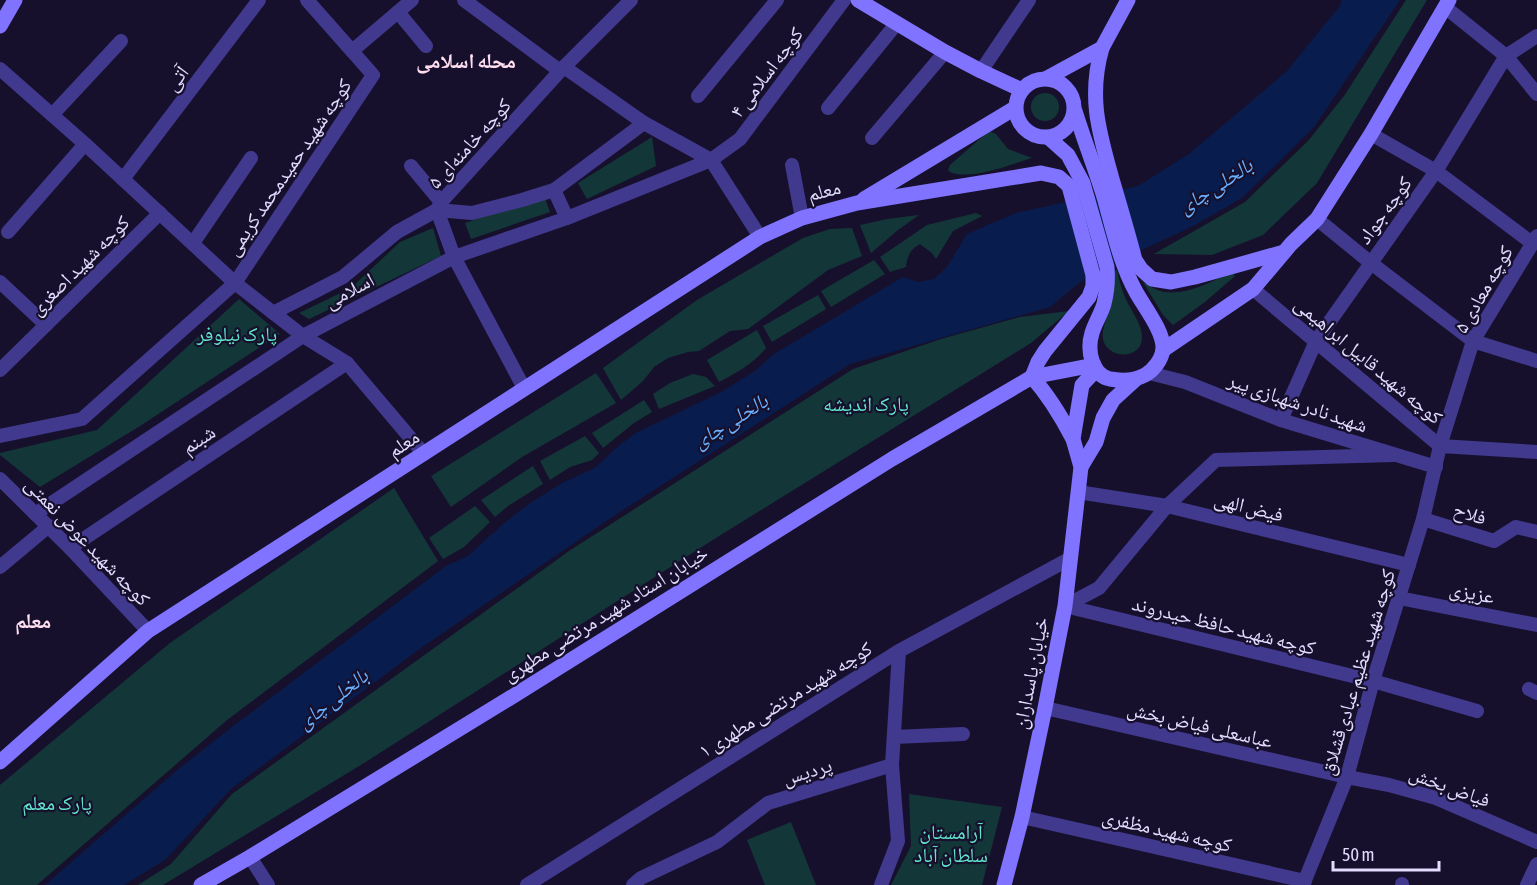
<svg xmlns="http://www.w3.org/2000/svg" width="1537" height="885" font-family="'Asap Condensed','Noto Naskh Arabic',sans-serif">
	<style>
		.green { fill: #133738 }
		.water { fill: #081d4e }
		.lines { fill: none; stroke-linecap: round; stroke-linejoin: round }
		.street { stroke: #41398e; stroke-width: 14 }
		.secondary { stroke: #7f73ff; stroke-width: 15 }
		.labels { text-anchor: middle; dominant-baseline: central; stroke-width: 4.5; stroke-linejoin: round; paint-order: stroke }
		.street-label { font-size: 20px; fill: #e2dcff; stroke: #17102d }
		.park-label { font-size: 20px; fill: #60e7ce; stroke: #17102d }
		.neighbourhood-label { font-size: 21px; font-weight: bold; fill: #ffdef1; stroke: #17102d }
		.water-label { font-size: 21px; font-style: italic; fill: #6ab1ff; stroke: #17102d }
	</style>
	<rect width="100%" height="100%" fill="#17102d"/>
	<g class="green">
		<polygon points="1406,0 1427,0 1317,183 1263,235 1212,255 1154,254 1245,202 1308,141 1344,96"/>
		<circle cx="1045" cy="107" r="14"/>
		<path d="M989 131 996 134 1008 149 1032 158C1011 164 971 181 950 172L948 170 950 165Z"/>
		<polygon points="652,137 656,166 587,199 578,183"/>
		<polygon points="544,196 550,212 471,239 465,223"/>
		<path d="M976 213 982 216 953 231 936 259 932 253 920 244C910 249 907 257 906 267L890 272 880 257 927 225Z"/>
		<polygon points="919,215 898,230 871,253 860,225 887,219"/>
		<polygon points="433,228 441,256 309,319 299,313 351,288 400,242"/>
		<polygon points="852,228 862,256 828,270 748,329 730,331 699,351 688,352 668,358 654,367 643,381 621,400 603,368 697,300 803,238 830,229"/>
		<polygon points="874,260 885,274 831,307 821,291"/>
		<path d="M1117 270C1119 279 1121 288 1125 297 1130 310 1143 324 1142 339 1140 360 1107 359 1103 339 1101 328 1109 314 1112 303 1114 293 1113 281 1114 271Z"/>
		<path d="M1231 272 1235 276 1205 302 1173 325 1163 315 1143 282C1150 286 1157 291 1165 292 1188 295 1211 282 1231 272Z"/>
		<polygon points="818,295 826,309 772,342 763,326"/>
		<polygon points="239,299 280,334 140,426 40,487 0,455 0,453 97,430"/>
		<polygon points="1069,311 1031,343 719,536 364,763 163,885 138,885 171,864 232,794 380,687 569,551 853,369 941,339 1020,317"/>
		<path d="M757 330 766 348C754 363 736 373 719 382L707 360Z"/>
		<polygon points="596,373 616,403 522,457 451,507 431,476"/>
		<polygon points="693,374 706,377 715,386 659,409 653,394 670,383"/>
		<polygon points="644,400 652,412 634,423 603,448 592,433"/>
		<polygon points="585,436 599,453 592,460 570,467 550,480 540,461"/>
		<polygon points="533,466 543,484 508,506 495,517 481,500"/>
		<polygon points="394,488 438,561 227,720 37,885 0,885 0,785 170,643"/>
		<polygon points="475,506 490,522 464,547 443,559 429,538"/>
		<polygon points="909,794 1002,807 982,885 891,885 911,846"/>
		<polygon points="791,822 816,885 765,885 747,840"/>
	</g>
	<polygon class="water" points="1342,0 1400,0 1314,127 1242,198 1195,225 1089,275 1050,307 850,364 612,517 421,648 232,788 165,860 124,885 45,885 176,771 232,727 446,566 468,556 503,524 530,503 562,483 595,468 615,449 634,434 723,391 755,371 774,354 903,277 918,282 934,279 947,267 967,234 1016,213 1138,186 1189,154 1287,71 1339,7"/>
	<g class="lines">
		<g class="street">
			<polyline points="307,0 352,51"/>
			<polyline points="464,0 560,71"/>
			<polyline points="1445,7 1506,56 1537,94"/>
			<polyline points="398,12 426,46"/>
			<polyline points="564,67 644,123 711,160 760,237"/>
			<polyline points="0,69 85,144 235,283 303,336 347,363 424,454"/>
			<polyline points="981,71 1029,0"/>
			<polyline points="698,96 777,0"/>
			<polyline points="828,108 897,23"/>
			<polyline points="52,115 121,41"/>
			<polyline points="1371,134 1436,171 1532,243"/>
			<polyline points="872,138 945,52"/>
			<polyline points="792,165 802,218"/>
			<polyline points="411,166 441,202"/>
			<polyline points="123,179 259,0"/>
			<polyline points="554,190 567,218"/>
			<polyline points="437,210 441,202 560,71 631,0"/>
			<polyline points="437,210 454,257 524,388"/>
			<polyline points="1317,219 1371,263 1473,341 1537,361"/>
			<polyline points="8,232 85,144"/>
			<polyline points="193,243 251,158"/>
			<polyline points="0,282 46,325"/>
			<polyline points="1253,289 1440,446 1537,452"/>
			<polyline points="273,313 343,277 397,232 437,210 472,213 522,200 554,190 644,123"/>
			<polyline points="0,370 160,213"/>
			<polyline points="1149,373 1185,382 1281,420 1436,467"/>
			<polyline points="1281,420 1316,341 1436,171 1506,56 1537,36"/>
			<polyline points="0,436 82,419 235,283 373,75 352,51 412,0"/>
			<polyline points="0,479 70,548 148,631"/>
			<polyline points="1078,492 1167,506 1409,565"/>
			<polyline points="35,514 303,336 454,257 567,218 711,160 740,139 844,0"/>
			<polyline points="1423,519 1494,541 1516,527 1537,532"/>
			<polyline points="70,548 347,363"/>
			<polyline points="0,567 49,526"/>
			<polyline points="1399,598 1537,625"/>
			<polyline points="1065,606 1373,681 1477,711"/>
			<polyline points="1065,606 1099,588 1167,506 1216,460 1393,455"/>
			<polyline points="1529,689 1537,693"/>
			<polyline points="1045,708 1347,777 1389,785 1436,798 1537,842"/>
			<polyline points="894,737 963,734"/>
			<polyline points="892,765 899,651"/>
			<polyline points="1022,817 1305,881"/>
			<polyline points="250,857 268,885"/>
			<polyline points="527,885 899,651 1071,558"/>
			<polyline points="633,885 641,878 717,842 768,803 892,765 898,841 881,885"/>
			<polyline points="1303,885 1347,777 1373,681 1423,519 1440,446 1473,341 1537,236"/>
			<polyline points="1402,885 1402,884"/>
			<polyline points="1527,885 1537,864"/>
		</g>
		<g class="secondary">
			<polyline points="858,0 945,52 981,71 1022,90"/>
			<polyline points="0,26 15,0"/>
			<path d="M1102 48C1088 97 1099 132 1112 179 1120 206 1128 233 1135 260L1141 269 1152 279 1171 282 1195 277 1284 252"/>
			<polyline points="1047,78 1102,48 1128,0"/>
			<circle cx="1045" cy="108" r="29"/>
			<path d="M1049 138 1068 155 1083 183 1107 267C1108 279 1107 292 1104 304 1101 314 1095 323 1092 333 1087 349 1091 375 1110 379 1122 381 1134 381 1145 375 1154 370 1162 359 1163 349 1164 332 1145 308 1136 292 1120 263 1113 229 1104 197 1095 168 1084 140 1075 111"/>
			<polyline points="864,199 1015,108"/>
			<polyline points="1163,350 1253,289 1291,244 1317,219 1371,134 1449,0"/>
			<path d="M1032 377C1049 396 1061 416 1073 439"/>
			<polyline points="1081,467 1096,442 1103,418 1113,400 1136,379"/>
			<polyline points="0,762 148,631 760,237 802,218 857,203 1041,173 1059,177 1069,186 1093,275 1093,286 1089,297 1045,351 1038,362 1032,377"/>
			<polyline points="201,885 250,857 510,698 892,459 1032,377 1094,365"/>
			<polyline points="1004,885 1022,817 1045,708 1065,606 1081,467 1073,439 1082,385 1096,370"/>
		</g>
	</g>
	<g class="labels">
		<g class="street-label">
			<text transform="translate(766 72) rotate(-53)">کوچه اسلامی ۴</text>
			<text transform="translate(176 78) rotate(-53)">آتی</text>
			<text transform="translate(469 143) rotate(-48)">کوچه خامنه‌ای ۵</text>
			<text transform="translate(288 167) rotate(-56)">کوچه شهید حمیدمحمد کریمی</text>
			<text transform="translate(824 190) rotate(-14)">معلم</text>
			<text transform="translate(1384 210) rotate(-54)">کوچه جواد</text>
			<text transform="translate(79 265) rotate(-45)">کوچه شهید اصغری</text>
			<text transform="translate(1483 289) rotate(-60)">کوچه معادی ۵</text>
			<text transform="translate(349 290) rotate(-28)">اسلامی</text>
			<text transform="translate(1369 360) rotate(40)">کوچه شهید قابیل ابراهیمی</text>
			<text transform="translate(1298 402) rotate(19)">شهید نادر شهبازی پیر</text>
			<text transform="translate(198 439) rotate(-34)">شبنم</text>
			<text transform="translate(403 443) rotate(-33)">معلم</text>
			<text transform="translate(1249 506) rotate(14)">فیض الهی</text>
			<text transform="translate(1470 513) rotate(17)">فلاح</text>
			<text transform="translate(88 541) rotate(46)">کوچه شهید عوض نعمتی</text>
			<text transform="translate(1472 592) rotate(11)">عزیزی</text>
			<text transform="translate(605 613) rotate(-32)">خیابان استاد شهید مرتضی مطهری</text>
			<text transform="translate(1224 625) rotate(14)">کوچه شهید حافظ حیدروند</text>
			<text transform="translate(1357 672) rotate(-73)">کوچه شهید عظیم عبادی‌قشلاق</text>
			<text transform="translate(1030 673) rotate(-79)">خیابان پاسداران</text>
			<text transform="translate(785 699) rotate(-32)">کوچه شهید مرتضی مطهری ۱</text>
			<text transform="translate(1200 724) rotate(13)">عباسعلی فیاض بخش</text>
			<text transform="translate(807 771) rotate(-17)">پردیس</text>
			<text transform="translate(1450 786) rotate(20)">فیاض بخش</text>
			<text transform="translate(1167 830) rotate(13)">کوچه شهید مظفری</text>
		</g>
		<g class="park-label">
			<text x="237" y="333">پارک نیلوفر</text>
			<text x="866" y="403">پارک اندیشه</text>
			<text x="57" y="802">پارک معلم</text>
			<text x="951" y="831">آرامستان<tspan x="951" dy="23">سلطان آباد</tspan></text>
		</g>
		<g class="neighbourhood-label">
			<text x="466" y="60">محله اسلامی</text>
			<text x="33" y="620">معلم</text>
		</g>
		<g class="water-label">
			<text transform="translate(1215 185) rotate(-33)">بالخلی چای</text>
			<text transform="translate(730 420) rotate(-32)">بالخلی چای</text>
			<text transform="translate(332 698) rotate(-38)">بالخلی چای</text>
		</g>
	</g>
	<path d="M1333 861v9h106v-9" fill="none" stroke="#e2dcff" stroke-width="3"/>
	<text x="1342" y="861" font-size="18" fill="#e2dcff" stroke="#17102d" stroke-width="4.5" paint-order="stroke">50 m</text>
</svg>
